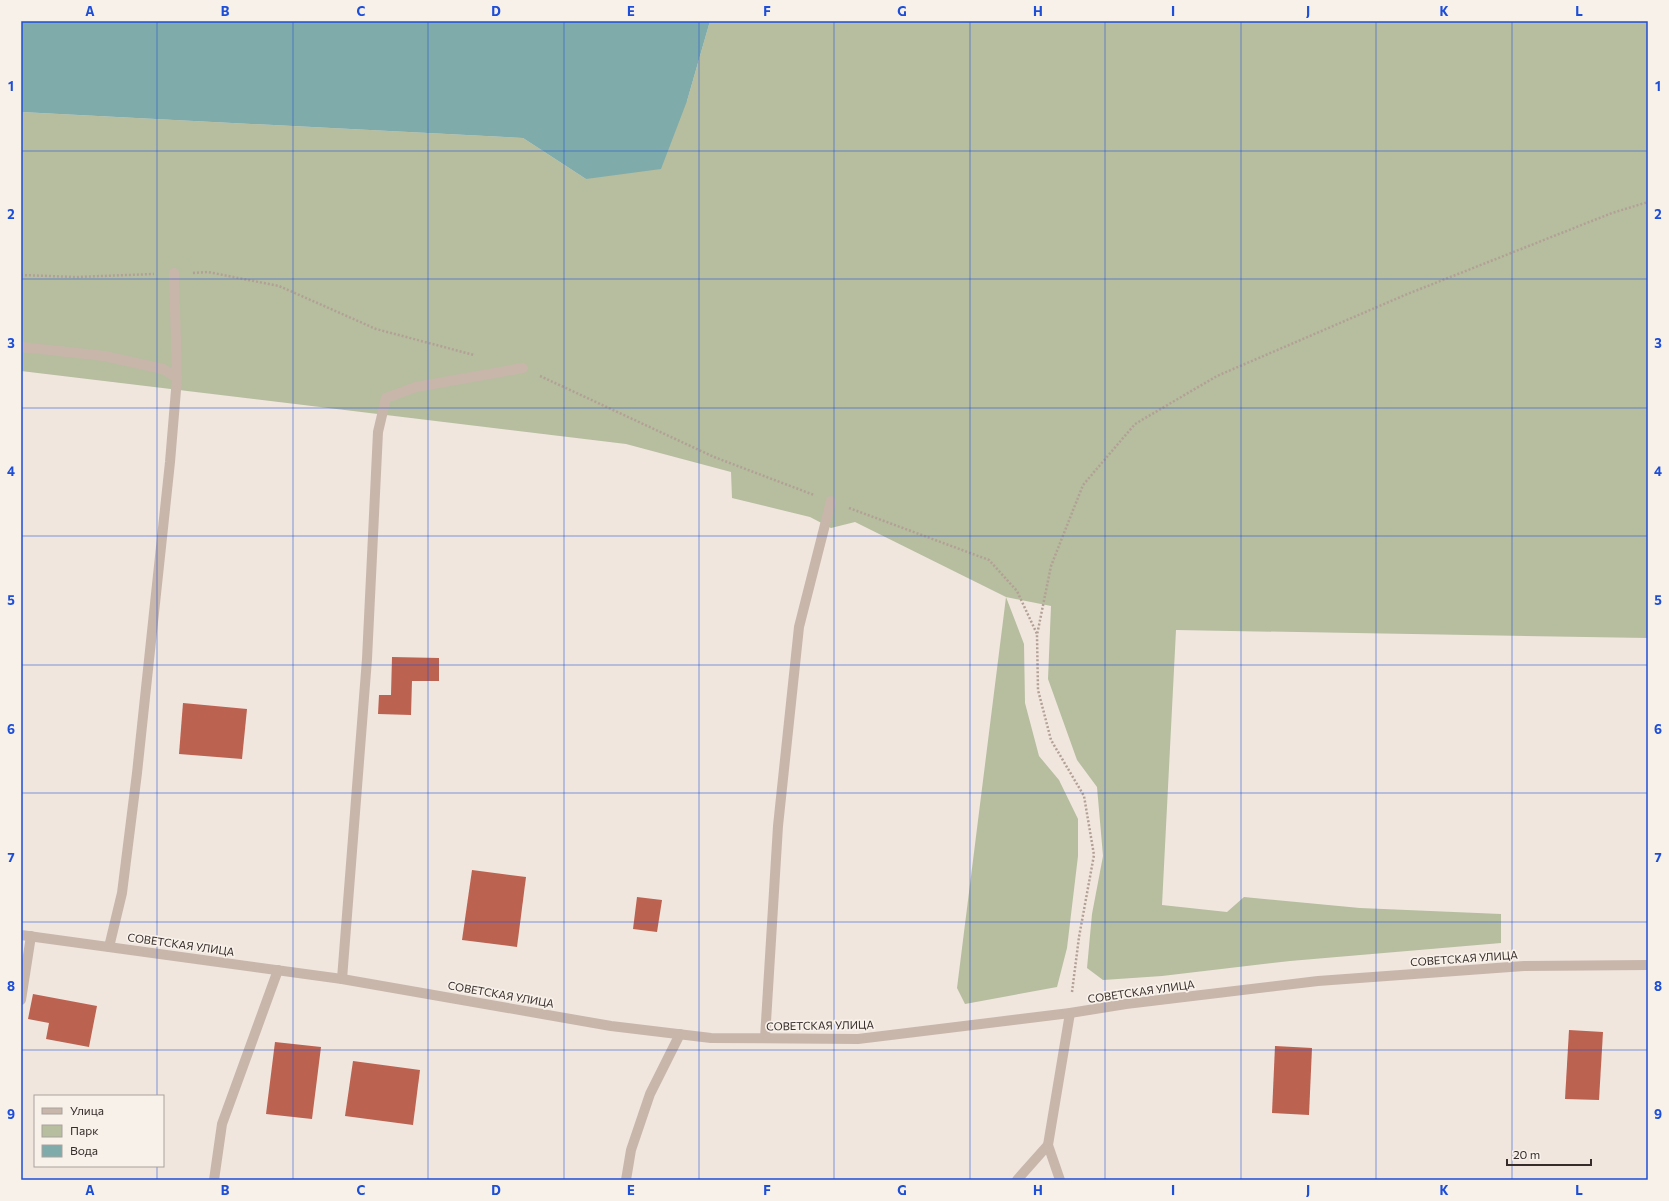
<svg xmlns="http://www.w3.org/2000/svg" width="1669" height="1201" font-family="Commissioner,sans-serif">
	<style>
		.green { fill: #b6be9f }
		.water { fill: #7fabaa }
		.building { fill: #bc6251 }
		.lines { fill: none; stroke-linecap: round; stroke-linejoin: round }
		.path { stroke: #b3a095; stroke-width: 2.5; stroke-dasharray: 2 2; stroke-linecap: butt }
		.service { stroke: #c8b6ab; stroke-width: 10 }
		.minor { stroke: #c8b6ab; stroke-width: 10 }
		.tertiary { stroke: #c8b6ab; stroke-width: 10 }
		.grid { fill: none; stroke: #1d4ed8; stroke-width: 1; stroke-opacity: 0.55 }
		.labels { text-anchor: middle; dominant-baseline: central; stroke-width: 3.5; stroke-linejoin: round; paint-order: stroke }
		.street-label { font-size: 11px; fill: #362c2a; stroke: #f8f1ea }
		.neatline { fill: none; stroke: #1d4ed8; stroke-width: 1.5 }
		.grid-label { font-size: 13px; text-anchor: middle; font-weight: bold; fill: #1d4ed8 }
	</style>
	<rect width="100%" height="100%" fill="#f0e6de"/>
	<polygon class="green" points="710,21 1648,21 1648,638 1176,630 1162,905 1227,912 1244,897 1360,908 1501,914 1501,943 1290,961 1162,976 1103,980 1087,968 1092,914 1103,856 1097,787 1077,760 1048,679 1051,606 1006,597 1024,644 1025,703 1039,756 1059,780 1078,819 1078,856 1067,948 1057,987 965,1004 957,988 1006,597 855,522 831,528 810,517 732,498 731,472 626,444 21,371 21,112 523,138 586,179 687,101"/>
	<polygon class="water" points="21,21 710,21 687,101 661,169 586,179 523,138 21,112"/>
	<g class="building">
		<polygon points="392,657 439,658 439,681 412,681 411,715 378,714 379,695 391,695"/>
		<polygon points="183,703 247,709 242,759 179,754"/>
		<polygon points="472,870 526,877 517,947 462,940"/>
		<polygon points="637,897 662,900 657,932 633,929"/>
		<polygon points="33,994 97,1006 89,1047 46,1039 49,1023 28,1019"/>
		<polygon points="1569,1030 1603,1032 1599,1100 1565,1099"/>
		<polygon points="275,1042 321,1047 312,1119 266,1114"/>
		<polygon points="1275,1046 1312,1048 1309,1115 1272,1113"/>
		<polygon points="353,1061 420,1070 413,1125 345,1116"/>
	</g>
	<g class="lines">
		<g class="path">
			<polyline points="193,273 208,272 279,286 376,329 474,355"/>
			<polyline points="21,275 76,277 154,274"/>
			<polyline points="540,376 714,457 814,495"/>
			<polyline points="849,508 989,560 1017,591 1037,634"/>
			<polyline points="1072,992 1079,937 1094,855 1084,796 1051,740 1038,690 1037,635 1051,566 1083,485 1135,424 1217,376 1405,295 1612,213 1648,202"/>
		</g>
		<g class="service">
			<polyline points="174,273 177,378"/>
			<polyline points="21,347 104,356 163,369 177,378 170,462 137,773 122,893 109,947"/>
			<polyline points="342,979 367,659 378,432 386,398 416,387 523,368"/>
			<polyline points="21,1000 31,936"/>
			<polyline points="765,1038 778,826 799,627 831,501"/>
			<polyline points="214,1180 222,1124 278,970"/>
			<polyline points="626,1180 631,1150 650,1094 680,1034"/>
		</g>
		<g class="minor">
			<polyline points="1017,1180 1048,1145"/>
			<polyline points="1060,1180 1048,1145 1070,1013"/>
		</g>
		<polyline class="tertiary" points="21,935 342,979 611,1026 711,1038 858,1039 1070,1013 1126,1004 1318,981 1524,966 1648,965"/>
	</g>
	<path class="grid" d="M157 21V1096M293 21V1180M428 21V1180M564 21V1180M699 21V1180M834 21V1180M970 21V1180M1105 21V1180M1241 21V1180M1376 21V1180M1512 21V1180M21 151H1648M21 279H1648M21 408H1648M21 536H1648M21 665H1648M21 793H1648M21 922H1648M21 1050H1648M157 1166V1180"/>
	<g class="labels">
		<g class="street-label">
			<text transform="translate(181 944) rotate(8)">СОВЕТСКАЯ УЛИЦА</text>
			<text transform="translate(1464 958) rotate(-4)">СОВЕТСКАЯ УЛИЦА</text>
			<text transform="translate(1141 991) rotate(-8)">СОВЕТСКАЯ УЛИЦА</text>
			<text transform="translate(501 994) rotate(10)">СОВЕТСКАЯ УЛИЦА</text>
			<text transform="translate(820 1025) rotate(-1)">СОВЕТСКАЯ УЛИЦА</text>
		</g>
	</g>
	<rect width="1669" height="1201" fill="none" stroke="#f8f1ea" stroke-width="44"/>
	<rect x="34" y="1095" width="130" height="72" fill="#f8f1ea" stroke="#aaa29d"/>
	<rect x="42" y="1108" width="20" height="6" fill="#c8b6ab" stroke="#aaa29d"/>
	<text x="70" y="1115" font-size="12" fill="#362c2a">Улица</text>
	<rect x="42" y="1125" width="20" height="12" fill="#b6be9f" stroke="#aaa29d"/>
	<text x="70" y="1135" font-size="12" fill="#362c2a">Парк</text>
	<rect x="42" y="1145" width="20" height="12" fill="#7fabaa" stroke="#aaa29d"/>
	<text x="70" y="1155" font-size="12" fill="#362c2a">Вода</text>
	<path d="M1507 1159v6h84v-6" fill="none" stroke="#362c2a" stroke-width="2"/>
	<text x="1513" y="1159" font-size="12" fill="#362c2a" stroke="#f8f1ea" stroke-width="3" paint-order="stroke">20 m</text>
	<rect x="22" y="22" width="1625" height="1157" class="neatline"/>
	<g class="grid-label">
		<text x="90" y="16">A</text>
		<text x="225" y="16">B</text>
		<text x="361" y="16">C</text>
		<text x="496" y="16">D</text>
		<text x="631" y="16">E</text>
		<text x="767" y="16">F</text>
		<text x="902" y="16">G</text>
		<text x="1038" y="16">H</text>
		<text x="1173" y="16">I</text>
		<text x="1308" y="16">J</text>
		<text x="1444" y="16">K</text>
		<text x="1579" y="16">L</text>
		<text x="11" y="91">1</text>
		<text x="1658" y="91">1</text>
		<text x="11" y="219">2</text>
		<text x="1658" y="219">2</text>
		<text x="11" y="348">3</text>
		<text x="1658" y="348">3</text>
		<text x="11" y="476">4</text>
		<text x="1658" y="476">4</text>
		<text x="11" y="605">5</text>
		<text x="1658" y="605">5</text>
		<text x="11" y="734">6</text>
		<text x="1658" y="734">6</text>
		<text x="11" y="862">7</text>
		<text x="1658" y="862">7</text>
		<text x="11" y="991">8</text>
		<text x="1658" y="991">8</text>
		<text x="11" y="1119">9</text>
		<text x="1658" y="1119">9</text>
		<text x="90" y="1195">A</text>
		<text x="225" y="1195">B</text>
		<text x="361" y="1195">C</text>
		<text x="496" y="1195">D</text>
		<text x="631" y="1195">E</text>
		<text x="767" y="1195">F</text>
		<text x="902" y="1195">G</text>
		<text x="1038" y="1195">H</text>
		<text x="1173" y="1195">I</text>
		<text x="1308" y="1195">J</text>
		<text x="1444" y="1195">K</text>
		<text x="1579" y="1195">L</text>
	</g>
</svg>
